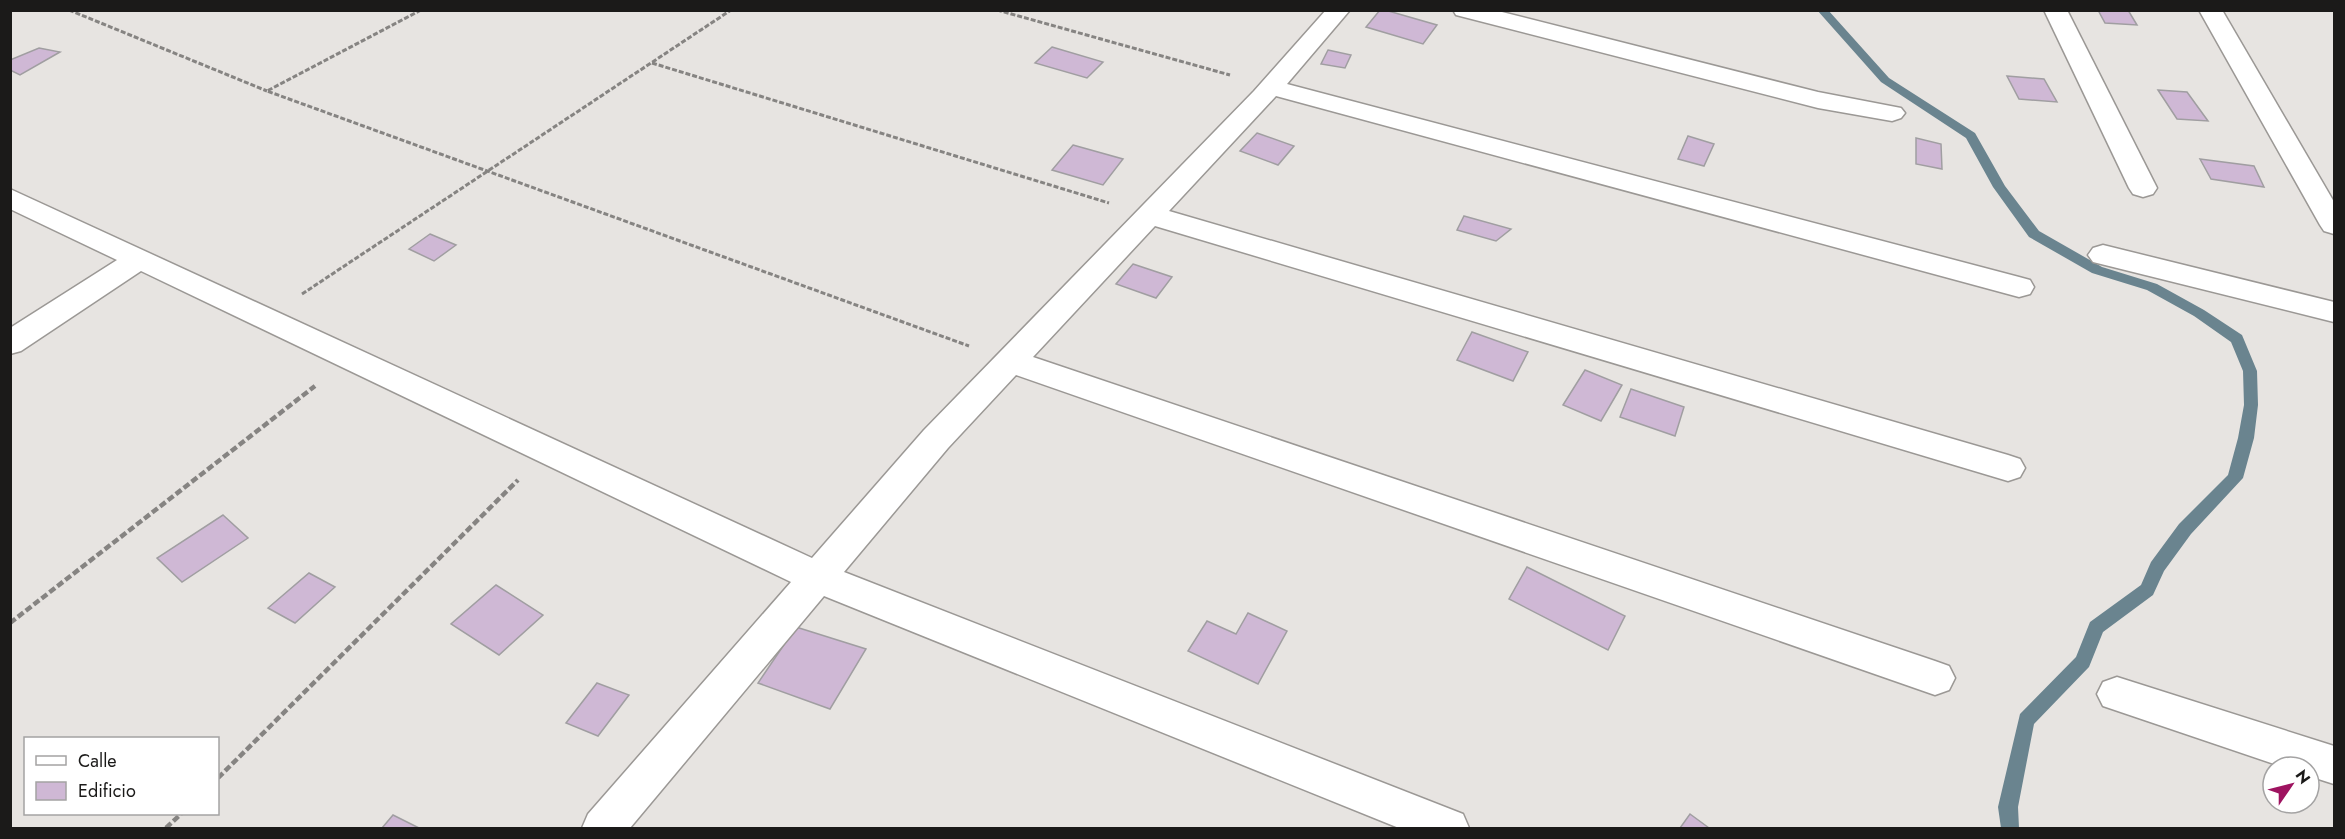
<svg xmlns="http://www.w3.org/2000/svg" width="2345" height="839" font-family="Jost,sans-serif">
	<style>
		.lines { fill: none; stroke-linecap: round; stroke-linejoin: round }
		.stream { fill: #6a848f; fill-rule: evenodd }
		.building { fill: #cfb8d5; stroke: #a09ea1; stroke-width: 1.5 }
		.minor-casing { stroke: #9b9895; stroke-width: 3 }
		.path-far1 { stroke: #868482; stroke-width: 3; stroke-dasharray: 5 2; stroke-linecap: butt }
		.path { stroke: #868482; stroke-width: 4.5; stroke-dasharray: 7 3; stroke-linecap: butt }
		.minor { fill: #fff; fill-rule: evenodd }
	</style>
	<rect width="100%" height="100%" fill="#e7e4e1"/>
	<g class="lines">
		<polygon class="stream" points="1817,10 1828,10 1889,78 1975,133 2005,186 2039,231 2102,267 2157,284 2204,310 2242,335 2257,371 2258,405 2254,438 2243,478 2191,534 2164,571 2153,595 2103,632 2089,667 2034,724 2018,807 2019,828 2001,828 1998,807 2020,714 2076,657 2090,622 2141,585 2151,562 2179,524 2228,475 2238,438 2244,405 2243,371 2231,342 2194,316 2147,290 2092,273 2029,237 1993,187 1966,138 1881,82"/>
	</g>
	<g class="building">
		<polygon points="1380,10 1385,10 1437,25 1423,44 1366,27"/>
		<polygon points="2098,10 2128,10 2137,25 2105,23"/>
		<polygon points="1052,47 1103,62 1087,78 1035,63"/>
		<polygon points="39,48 60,52 20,75 10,70 10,60"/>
		<polygon points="1328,50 1351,55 1345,68 1321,64"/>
		<polygon points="2007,76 2044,79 2057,102 2019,99"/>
		<polygon points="2158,90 2187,92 2208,121 2177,119"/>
		<polygon points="1257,133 1294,146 1278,165 1240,151"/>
		<polygon points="1688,136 1714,144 1704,166 1678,159"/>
		<polygon points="1916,138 1941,144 1942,169 1916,164"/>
		<polygon points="1073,145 1123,159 1103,185 1052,170"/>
		<polygon points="2200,159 2254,166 2264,187 2211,179"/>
		<polygon points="1464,216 1511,229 1496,241 1457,230"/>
		<polygon points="430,234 456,245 434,261 409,249"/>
		<polygon points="1133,264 1172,277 1156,298 1116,284"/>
		<polygon points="1472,332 1528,352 1513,381 1457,360"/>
		<polygon points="1585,370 1622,385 1601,421 1563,405"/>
		<polygon points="1631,389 1684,407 1675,436 1620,417"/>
		<polygon points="223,515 248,538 182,582 157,558"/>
		<polygon points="1527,567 1625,616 1608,650 1509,599"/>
		<polygon points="309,573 335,587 295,623 268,608"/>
		<polygon points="496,585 543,615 499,655 451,624"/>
		<polygon points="1248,613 1287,631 1258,684 1188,651 1207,621 1236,634"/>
		<polygon points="796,627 866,649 830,709 758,683"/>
		<polygon points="597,683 629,695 598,736 566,723"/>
		<polygon points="1690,814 1709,828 1680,828"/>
		<polygon points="393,815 419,828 382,828"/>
	</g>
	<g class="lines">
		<defs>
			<g id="minor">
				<polygon points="1326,10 1350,10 1287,84 2019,277 2030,280 2034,287 2030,294 2019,297 1276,96 1169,211 2008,455 2020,459 2025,468 2020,477 2008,481 1155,226 1033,357 1935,661 1949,666 1955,678 1949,690 1935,695 1016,375 948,448 844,572 1463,814 1469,828 1399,828 824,596 630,828 582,828 588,814 791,582 141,271 21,351 10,354 10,328 117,260 10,209 10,189 812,558 924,430 1254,91"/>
				<polygon points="1453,10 1494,10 1818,92 1901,108 1905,113 1901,118 1892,121 1818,108 1456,15"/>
				<polygon points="2044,10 2067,10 2157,188 2153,194 2143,197 2133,194 2129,188"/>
				<polygon points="2199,10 2222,10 2334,202 2334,234 2324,231 2320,225"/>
				<polygon points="2103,245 2334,302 2334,322 2093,262 2088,255 2093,248"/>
				<polygon points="2117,677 2334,746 2334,784 2309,776 2309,767 2283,767 2103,706 2097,694 2103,682"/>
			</g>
		</defs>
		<use href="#minor" class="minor-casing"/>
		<g class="path-far1">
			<polyline points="69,10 267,91"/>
			<polyline points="421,10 267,91 969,346"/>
			<polyline points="997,10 1230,75"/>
			<polyline points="652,63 1109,203"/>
			<polyline points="302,294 731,10"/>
		</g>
		<g class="path">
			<polyline points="10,623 315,386"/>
			<polyline points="218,778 518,480"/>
			<polyline points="166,828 181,814"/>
		</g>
		<use href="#minor" class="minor"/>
	</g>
	<rect width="2345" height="839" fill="none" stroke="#1b1a19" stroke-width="24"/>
	<rect x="24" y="737" width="195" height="78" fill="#ffffff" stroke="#a4a3a3" stroke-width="1.5"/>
	<rect x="36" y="756" width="30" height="9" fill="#ffffff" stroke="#a4a3a3" stroke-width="1.5"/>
	<text x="78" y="767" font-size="18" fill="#1b1a19">Calle</text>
	<rect x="36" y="782" width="30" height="18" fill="#cfb8d5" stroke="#a4a3a3" stroke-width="1.5"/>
	<text x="78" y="797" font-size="18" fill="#1b1a19">Edificio</text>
	<g transform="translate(2291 785) rotate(55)"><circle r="28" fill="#ffffff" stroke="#a4a3a3" stroke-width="1.5"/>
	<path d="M0-4.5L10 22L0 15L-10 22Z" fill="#9e1360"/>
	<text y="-9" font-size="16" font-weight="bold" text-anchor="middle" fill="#1b1a19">N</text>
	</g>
</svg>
